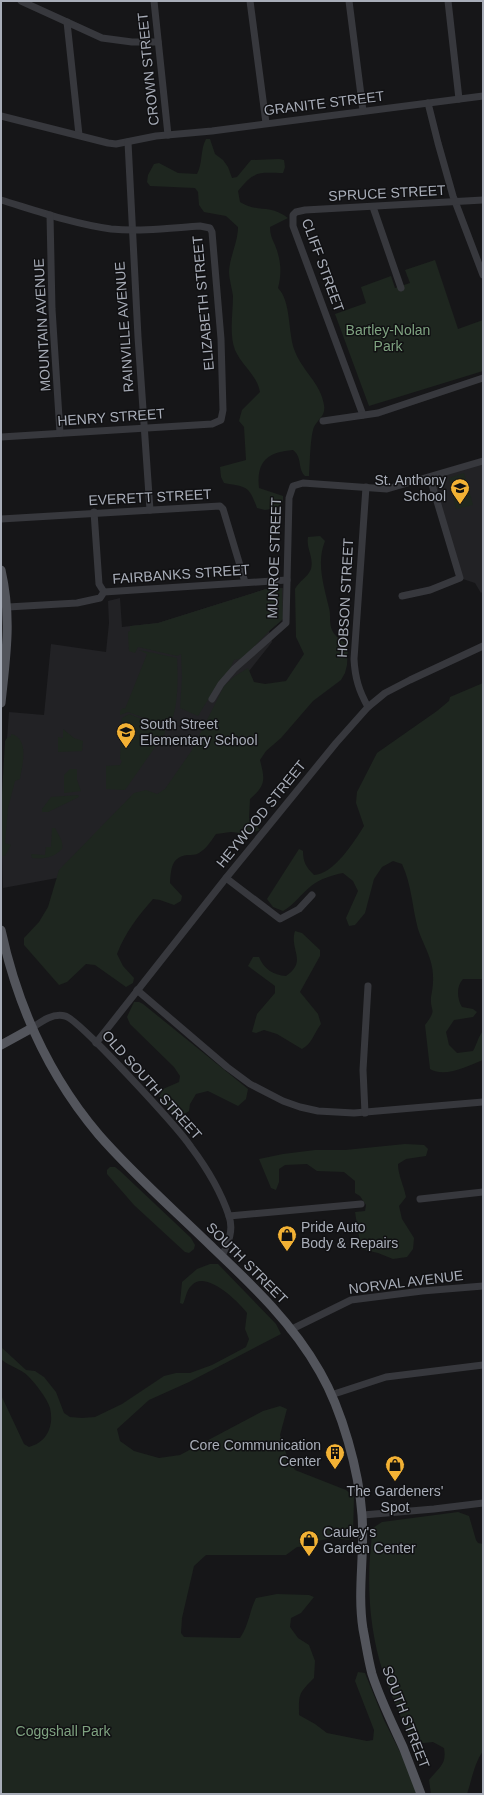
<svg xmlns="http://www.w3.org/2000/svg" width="484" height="1795" font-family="Arial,sans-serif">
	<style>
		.built { fill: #222225 }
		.green { fill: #1e261f }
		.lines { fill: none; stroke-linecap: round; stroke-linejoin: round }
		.minor { stroke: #37383d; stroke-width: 7 }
		.major { stroke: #53555c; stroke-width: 9 }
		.labels { text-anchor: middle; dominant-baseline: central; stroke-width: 3; stroke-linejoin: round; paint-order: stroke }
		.street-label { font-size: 14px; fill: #a8adb8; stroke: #111113 }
		.park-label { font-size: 14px; fill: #7fa381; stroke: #111113 }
		.poi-label { font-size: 14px; fill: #a8adb8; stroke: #111113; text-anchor: start }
	</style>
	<rect width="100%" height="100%" fill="#161618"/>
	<g class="built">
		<polygon points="483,461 483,591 481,593 475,583 460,578 430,478"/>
		<polygon points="283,588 283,619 269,631 272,642 238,685 175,860 134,912 81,854 57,878 3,888 1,823 9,712 44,715 51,644 106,652 109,623 108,601 120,598 122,627 158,623 266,589"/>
	</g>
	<g class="green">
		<path d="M206 139H210L215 154 223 160 228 167 232 178 237 177 251 160 279 159 284 160 285 167 283 173C258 173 255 170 238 191L240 202C257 213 270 204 288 218L270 227C270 234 272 239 275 245 281 260 282 273 278 288 291 301 288 331 294 349 301 370 321 383 324 405 326 416 318 419 314 427 310 437 310 464 309 476H305C297 468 303 458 293 450 268 452 256 461 259 488L283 496V501L277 508 265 510 257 508C249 485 246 487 224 483L221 477 220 467 246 460 244 427 239 421 242 410 260 392C257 375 242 366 235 350 229 334 233 313 233 296 232 288 229 279 229 271 230 256 238 242 238 227L226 216 204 212 199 205 198 192 195 188 150 186 147 182 148 175 154 164 159 163 178 173 197 174C203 163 200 150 206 139Z"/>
		<polygon points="435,260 458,329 483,320 483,371 369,406 335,314 366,303 361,287 391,276 395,288 410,283 405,270"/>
		<polygon points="464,473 473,505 456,509 449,478"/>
		<path d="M320 536 325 541C316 563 324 586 329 608 331 615 329 624 332 630 335 637 342 641 348 645L347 665 345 673 341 680 313 701 281 738 266 751 260 760C265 780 266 785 250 799L249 818 260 830 249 834 231 832 216 834C211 841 207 848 199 853 196 855 191 855 187 855 171 857 171 870 170 883L182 896 181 901 174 905 160 900 153 899C138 916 125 933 117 954L123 966 134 978 133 983 126 987 95 965 86 964 67 982 59 985 24 945V938L39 922 48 907 59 870 134 793 146 790 157 794 165 789 192 750 224 686 235 676 248 668 254 682 265 684 286 681 304 654 296 637 295 589C299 581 308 577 311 569 314 557 306 549 308 537Z"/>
		<polygon points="282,588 283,619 269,631 243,658 234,660 230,669 212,693 198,716 180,708 182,677 181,654 177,656 138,647 135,653 129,651 128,632 130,631 130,626 158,623 266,589"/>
		<path d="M139 650 177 658C178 676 179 713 168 727L128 712 120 715V711L123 708 125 709 147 654Z"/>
		<path d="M483 683V979H463C456 986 457 999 462 1007L473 1009 477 1012 473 1017 454 1020 446 1032 449 1045 457 1053 473 1051C477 1044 478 1037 483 1031V1060C468 1066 445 1078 430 1069L425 1025C438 1008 430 1013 431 997 433 987 434 978 432 967 430 954 422 942 418 929 412 907 412 886 402 864L393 861 382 867 374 879 365 913 355 925 349 926 346 918 358 891 353 881 343 873C332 875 320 879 311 886 301 894 294 905 283 911L273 907 267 899 299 849 303 851C303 862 306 867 314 875 334 874 354 842 364 826L356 803 357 792 377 753 437 711 449 701 450 697Z"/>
		<polygon points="129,714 165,728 165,733 125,790 106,789 106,766 120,765 122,761 120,759 122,718"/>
		<polygon points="63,729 74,738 83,741 82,751 58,752 58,737 63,738"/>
		<path d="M11 734C30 738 22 766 20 779L15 781 8 808 5 843 11 845 5 856H2L1 812 5 741 7 738 11 736Z"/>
		<polygon points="70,769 77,769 77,780 81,791 64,793 64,775"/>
		<polygon points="78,795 79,797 48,812 42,812 42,809 51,797"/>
		<path d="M52 828H55C58 834 64 842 62 849 53 858 45 859 32 858L31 854 45 855 46 847H51Z"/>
		<path d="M295 931 302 933 320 950V956L300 992 318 1014 321 1024C314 1033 312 1044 302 1049L277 1034 264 1030 256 1033 252 1032 257 1014 275 993V986L248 966 253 957H259C264 969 273 975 286 976 308 961 289 950 295 931Z"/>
		<polygon points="134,1002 139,1002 143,1004 248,1089 246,1099 238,1106 208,1091 196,1094 190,1104 189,1111 178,1118 159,1097 163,1089 179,1082 180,1076 174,1067 130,1024 127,1017"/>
		<path d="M405 1144 424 1145 428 1149 426 1156 406 1159 398 1164C398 1175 404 1186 406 1197L399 1206 402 1219 414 1238 413 1249 407 1257 393 1259 378 1253 361 1249 355 1212 365 1211 366 1205 360 1196 355 1193V1181L344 1172 317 1171 307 1164 285 1165 279 1169V1182L276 1190 271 1188 259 1159 283 1154 315 1150H345Z"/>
		<polygon points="110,1167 115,1167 120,1171 191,1238 195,1245 194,1249 189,1253 185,1252 134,1205 107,1174 107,1170"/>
		<path d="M210 1264H218L276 1324 281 1334 189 1382 149 1400 117 1429 120 1441 134 1451 159 1458 180 1455 263 1411 280 1406 287 1409 280 1435 289 1462 295 1470 346 1490 354 1497 353 1535 349 1540 332 1538 318 1541 308 1546 297 1547 286 1555H206L194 1566 182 1618 181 1633 184 1637 240 1638C249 1625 249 1612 256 1598L277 1594 309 1595 314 1597 301 1613 291 1618 290 1627 298 1638 309 1645 315 1661 314 1678C298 1694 299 1694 299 1715L315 1724 327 1733 367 1741 373 1740 374 1730 355 1681 358 1672 365 1673 384 1720 421 1794H1V1395L24 1444 29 1447C48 1442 54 1425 50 1408 47 1398 35 1383 28 1376 21 1369 11 1367 2 1360L1 1347 26 1370 35 1371 44 1377 56 1392 64 1413 70 1417 82 1418 95 1417 122 1404 164 1376 176 1373H190L212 1365 246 1347 249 1339 245 1329 247 1313C239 1302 206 1270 192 1285 186 1290 186 1298 183 1304L180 1303 182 1282 197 1269Z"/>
		<path d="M458 1512 469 1516 476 1540 478 1543 483 1544V1751C474 1764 472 1779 467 1794H431L429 1780C439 1767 447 1765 444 1748L433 1742 414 1744 411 1740C401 1717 391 1695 383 1672 368 1626 366 1575 373 1528L382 1522Z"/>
	</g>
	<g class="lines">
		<g class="minor">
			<polyline points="21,1 102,38 132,42 158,42"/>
			<polyline points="154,1 168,135"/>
			<polyline points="250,1 266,123"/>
			<polyline points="349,1 363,111"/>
			<polyline points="448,1 459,99"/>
			<polyline points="67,22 79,135"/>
			<polyline points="428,103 438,143 453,196 483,275"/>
			<polyline points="1,116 108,143 116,144 156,136 212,131 483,96"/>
			<polyline points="128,142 138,337 150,510"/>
			<path d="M1 200C37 211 74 224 111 229 141 232 171 228 200 226L210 228 212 232 221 339 223 410 221 420 212 424 1 437"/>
			<polyline points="373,207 401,288"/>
			<polyline points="50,215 52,309 60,433"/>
			<polyline points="363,415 293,226 293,215 296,212 305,210 483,200"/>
			<polyline points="323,421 378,413 483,378"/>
			<path d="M366 487 354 659C355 678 359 691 368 707"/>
			<polyline points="94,512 99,584 104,592"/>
			<polyline points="1,519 220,506 223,509 245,582"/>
			<polyline points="402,596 430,590 460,578 430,478"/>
			<polyline points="8,607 77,603 100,598 104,592 287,580"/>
			<polyline points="212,699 221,684 234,669 286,623 289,498 293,486 303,483 387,489 483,461"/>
			<polyline points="226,878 280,919 299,909 312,895"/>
			<polyline points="137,990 227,1067 250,1084 283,1101 300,1107 318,1111 354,1113 483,1102"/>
			<path d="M32 1028C42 1021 53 1013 65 1016 79 1019 179 1129 191 1147 206 1167 221 1192 229 1216 234 1231 228 1243 222 1256"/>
			<polyline points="96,1043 226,878 336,743 368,707 385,693 410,680 483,646"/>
			<polyline points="365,1113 363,1070 368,986"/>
			<polyline points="420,1199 483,1192"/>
			<polyline points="229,1216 361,1204"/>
			<polyline points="290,1330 351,1300 422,1291 483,1286"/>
			<polyline points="331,1395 386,1377 483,1365"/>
			<polyline points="363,1515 434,1509 483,1503"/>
		</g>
		<g class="major">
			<path d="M1 570C12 619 6 654 1 703"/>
			<path d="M1 930C17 1004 49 1076 99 1135 133 1174 172 1208 209 1244 250 1283 292 1322 320 1372 342 1410 359 1471 362 1515 365 1553 357 1591 363 1629 366 1644 368 1659 372 1674 380 1699 392 1723 403 1747 409 1763 415 1778 421 1794"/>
			<polyline points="1,1045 32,1028"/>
		</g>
	</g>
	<defs>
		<symbol id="school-pin" viewBox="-11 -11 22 30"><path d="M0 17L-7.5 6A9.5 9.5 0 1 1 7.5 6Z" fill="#f2b134" stroke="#111113"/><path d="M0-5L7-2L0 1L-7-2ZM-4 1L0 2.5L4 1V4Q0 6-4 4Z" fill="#111"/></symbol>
		<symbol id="shop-pin" viewBox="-11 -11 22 30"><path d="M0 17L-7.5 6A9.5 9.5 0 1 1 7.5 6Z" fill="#f2b134" stroke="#111113"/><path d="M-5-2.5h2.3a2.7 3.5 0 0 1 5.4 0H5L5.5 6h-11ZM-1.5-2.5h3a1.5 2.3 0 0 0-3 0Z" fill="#111"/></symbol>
		<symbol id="building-pin" viewBox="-11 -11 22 30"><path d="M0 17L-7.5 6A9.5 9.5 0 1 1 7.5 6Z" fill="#f2b134" stroke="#111113"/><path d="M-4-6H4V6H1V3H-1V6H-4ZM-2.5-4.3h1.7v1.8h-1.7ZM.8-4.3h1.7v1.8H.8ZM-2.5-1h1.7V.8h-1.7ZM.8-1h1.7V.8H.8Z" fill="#111"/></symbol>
	</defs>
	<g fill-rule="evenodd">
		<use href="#school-pin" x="449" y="477" width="22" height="30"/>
		<use href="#school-pin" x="115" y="721" width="22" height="30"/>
		<use href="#shop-pin" x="276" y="1224" width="22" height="30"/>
		<use href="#building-pin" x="324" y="1442" width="22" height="30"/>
		<use href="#shop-pin" x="384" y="1454" width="22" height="30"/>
		<use href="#shop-pin" x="298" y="1529" width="22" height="30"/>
	</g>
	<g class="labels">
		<g class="street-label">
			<text transform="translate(148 69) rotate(-96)">CROWN STREET</text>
			<text transform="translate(324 103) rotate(-7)">GRANITE STREET</text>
			<text transform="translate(387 193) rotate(-3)">SPRUCE STREET</text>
			<text transform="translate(323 265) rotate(70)">CLIFF STREET</text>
			<text transform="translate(203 303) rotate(-95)">ELIZABETH STREET</text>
			<text transform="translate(42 325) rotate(-93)">MOUNTAIN AVENUE</text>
			<text transform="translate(124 327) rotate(-94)">RAINVILLE AVENUE</text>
			<text transform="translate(111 417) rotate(-4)">HENRY STREET</text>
			<text transform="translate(150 497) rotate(-3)">EVERETT STREET</text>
			<text transform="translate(274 558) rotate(-88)">MUNROE STREET</text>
			<text transform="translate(181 574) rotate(-4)">FAIRBANKS STREET</text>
			<text transform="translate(345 598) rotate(-87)">HOBSON STREET</text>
			<text transform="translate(261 814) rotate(-51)">HEYWOOD STREET</text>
			<text transform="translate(152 1085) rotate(48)">OLD SOUTH STREET</text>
			<text transform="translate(247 1263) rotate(45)">SOUTH STREET</text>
			<text transform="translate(406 1282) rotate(-7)">NORVAL AVENUE</text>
			<text transform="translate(406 1717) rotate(69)">SOUTH STREET</text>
		</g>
		<g class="park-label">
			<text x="388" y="330">Bartley-Nolan<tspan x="388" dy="16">Park</tspan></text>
			<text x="63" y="1731">Coggshall Park</text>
		</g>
		<g class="poi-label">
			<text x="446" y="480" text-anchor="end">St. Anthony<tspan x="446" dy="16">School</tspan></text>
			<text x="140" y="724">South Street<tspan x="140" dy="16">Elementary School</tspan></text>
			<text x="301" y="1227">Pride Auto<tspan x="301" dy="16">Body &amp; Repairs</tspan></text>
			<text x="321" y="1445" text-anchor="end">Core Communication<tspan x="321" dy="16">Center</tspan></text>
			<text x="395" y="1491" text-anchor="middle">The Gardeners'<tspan x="395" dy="16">Spot</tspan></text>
			<text x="323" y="1532">Cauley's<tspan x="323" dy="16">Garden Center</tspan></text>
		</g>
	</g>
	<rect width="484" height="1795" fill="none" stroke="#a8adb8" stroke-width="4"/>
</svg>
